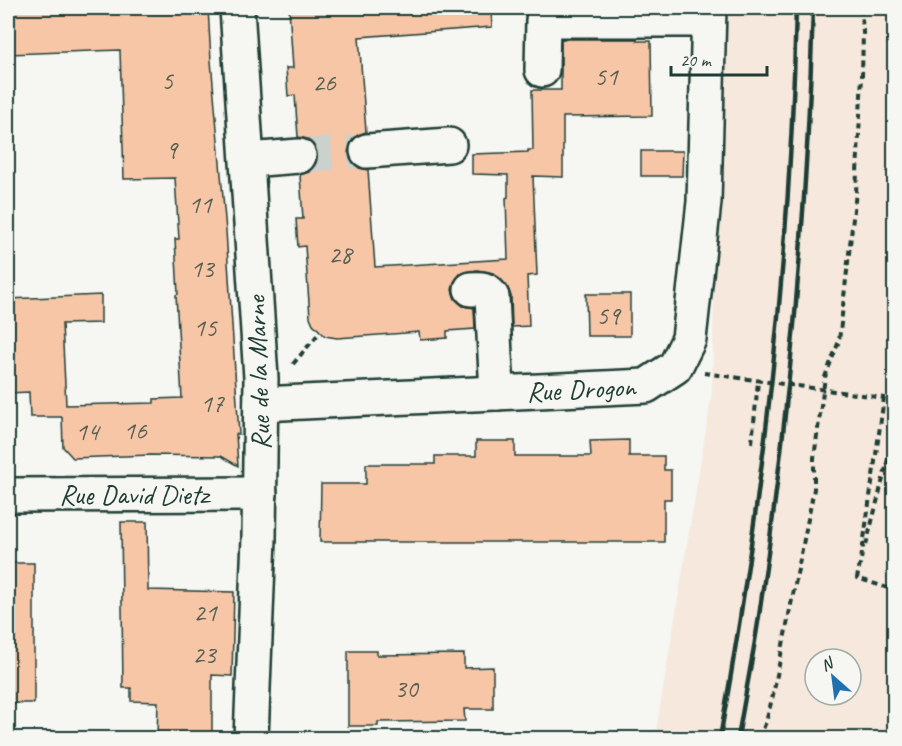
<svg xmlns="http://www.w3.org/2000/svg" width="902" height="746" font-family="Caveat,sans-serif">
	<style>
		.built { fill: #f6e8dc; fill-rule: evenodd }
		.building { fill: #f7c6a7; stroke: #1f3d34; stroke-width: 1.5 }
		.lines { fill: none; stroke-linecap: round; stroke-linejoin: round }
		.minor-tunnel { stroke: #cbd1cc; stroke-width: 33; stroke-dasharray: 33 16; stroke-linecap: butt }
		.minor-casing { stroke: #1f3d34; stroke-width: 38 }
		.path { stroke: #1f3d34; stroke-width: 4; stroke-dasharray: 6 4.5; stroke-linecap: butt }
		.minor { stroke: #f6f6f2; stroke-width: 33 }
		.rail { stroke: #1f3d34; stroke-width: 4.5 }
		.path-bridge { stroke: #1f3d34; stroke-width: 4; stroke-dasharray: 6 4.5; stroke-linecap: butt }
		.labels { text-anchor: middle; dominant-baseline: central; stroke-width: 4.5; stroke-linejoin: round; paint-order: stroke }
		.number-label { font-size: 26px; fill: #555f51 }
		.street-label { font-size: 28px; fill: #1f3d34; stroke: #f6f6f2 }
	</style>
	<rect width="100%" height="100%" fill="#f6f6f2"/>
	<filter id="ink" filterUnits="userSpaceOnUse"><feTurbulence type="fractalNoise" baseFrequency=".0167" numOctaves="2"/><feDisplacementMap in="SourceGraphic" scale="12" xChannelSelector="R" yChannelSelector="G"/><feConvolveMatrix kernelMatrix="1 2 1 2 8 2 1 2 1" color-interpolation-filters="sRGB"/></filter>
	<g filter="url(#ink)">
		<path class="built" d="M720 8H894V738H655L712 394ZM815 659H851V695H815Z"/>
		<g class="building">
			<polygon points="34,8 70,8 70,10 208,8 211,61 226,231 239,434 236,434 238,466 221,456 150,455 73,458 63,447 62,417 30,417 29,392 8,393 8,299 101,295 101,323 62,324 66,405 154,403 154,399 182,398 176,295 178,294 175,239 179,239 175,178 124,179 120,50 8,54 8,9"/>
			<polygon points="289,8 491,8 492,27 359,37 366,132 356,136 350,143 348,152 352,162 359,168 368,170 375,267 508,259 506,198 508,197 508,175 472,174 472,154 528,152 528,150 533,150 532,90 561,90 561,39 637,39 637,41 651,41 652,116 563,117 563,177 533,176 537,275 527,276 529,326 512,327 511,296 507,286 493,273 477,270 460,274 454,282 452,290 455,299 463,306 474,308 475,329 447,331 447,338 420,340 419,332 337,338 325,336 313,324 310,317 305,246 298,247 296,219 303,219 300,175 309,172 316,165 318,154 315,146 308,139 298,137 295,95 288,96 286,68 293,68"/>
			<polygon points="641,151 683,151 682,176 641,176"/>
			<polygon points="586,294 630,294 630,336 587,336"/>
			<polygon points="629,440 629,456 664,456 664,470 671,470 671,499 664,499 664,542 320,542 321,484 366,484 366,464 435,464 435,456 476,456 476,441 515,441 515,456 591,456 590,441"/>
			<polygon points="121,522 147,522 148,590 234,592 232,676 212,675 212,738 157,738 158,702 131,701 131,688 123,688"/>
			<rect x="9" y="563" width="25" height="140"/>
			<polygon points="348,651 377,651 377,655 464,654 464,668 493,667 493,709 464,709 465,721 378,722 378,726 348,726"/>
		</g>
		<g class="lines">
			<polyline class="minor-tunnel" points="299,156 367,151"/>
			<defs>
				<g id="minor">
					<polyline points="237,8 261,378 259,538 251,738"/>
					<polyline points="542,70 543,20 708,20"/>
					<polyline points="367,151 449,145"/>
					<polyline points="248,160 299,156"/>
					<path d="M471 289C481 288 486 288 492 297L497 393"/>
					<polyline points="261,404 646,386 675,367 689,339 704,202 709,8"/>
					<polyline points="8,495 260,494"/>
				</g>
			</defs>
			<use href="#minor" class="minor-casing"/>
			<g class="path">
				<polyline points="293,364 320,332"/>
				<polyline points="894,403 889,399 884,398 861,560 857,578 894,590"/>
				<polyline points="752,443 758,381"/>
				<polyline points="866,545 894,436"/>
				<polyline points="826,734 835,738"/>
				<polyline points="759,738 766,722 773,695 814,489 814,458 825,377 839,341 856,192 862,76 863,32 861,8"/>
				<polyline points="893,738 894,731"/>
			</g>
			<use href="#minor" class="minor"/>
			<g class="rail">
				<path d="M720 738C763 497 791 253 796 8"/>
				<path d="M738 738C745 695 754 652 760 609 790 409 807 209 813 8"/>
			</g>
			<polyline class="path-bridge" points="704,373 884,398"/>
		</g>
	</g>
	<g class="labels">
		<g class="number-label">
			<text x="606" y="76">51</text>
			<text x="167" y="80">5</text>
			<text x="324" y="82">26</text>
			<text x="171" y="149">9</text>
			<text x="200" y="204">11</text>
			<text x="340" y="254">28</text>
			<text x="202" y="268">13</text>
			<text x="608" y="315">59</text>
			<text x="205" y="327">15</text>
			<text x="212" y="403">17</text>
			<text x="135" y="430">16</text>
			<text x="87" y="431">14</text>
			<text x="205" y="612">21</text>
			<text x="204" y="654">23</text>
			<text x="406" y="688">30</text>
		</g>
		<g class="street-label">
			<text transform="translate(258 373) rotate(-92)">Rue de la Marne</text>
			<text transform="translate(581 389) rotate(-3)">Rue Drogon</text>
			<text x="134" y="494">Rue David Dietz</text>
		</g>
	</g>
	<rect width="902" height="746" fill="none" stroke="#f6f6f2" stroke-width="30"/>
	<rect x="15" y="15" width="872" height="716" fill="none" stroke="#1f3d34" stroke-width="2" filter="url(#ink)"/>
	<g transform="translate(833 677) rotate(332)"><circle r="28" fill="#f6f6f2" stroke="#a0aca6" stroke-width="1.5"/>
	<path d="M0-4.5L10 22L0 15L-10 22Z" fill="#1f6fb2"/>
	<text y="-9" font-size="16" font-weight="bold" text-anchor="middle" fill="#1f3d34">N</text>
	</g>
	<path d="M671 66v9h96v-9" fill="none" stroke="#1f3d34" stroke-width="3"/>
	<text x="680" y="66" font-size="18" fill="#1f3d34" stroke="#f6f6f2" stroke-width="4.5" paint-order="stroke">20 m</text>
</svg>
